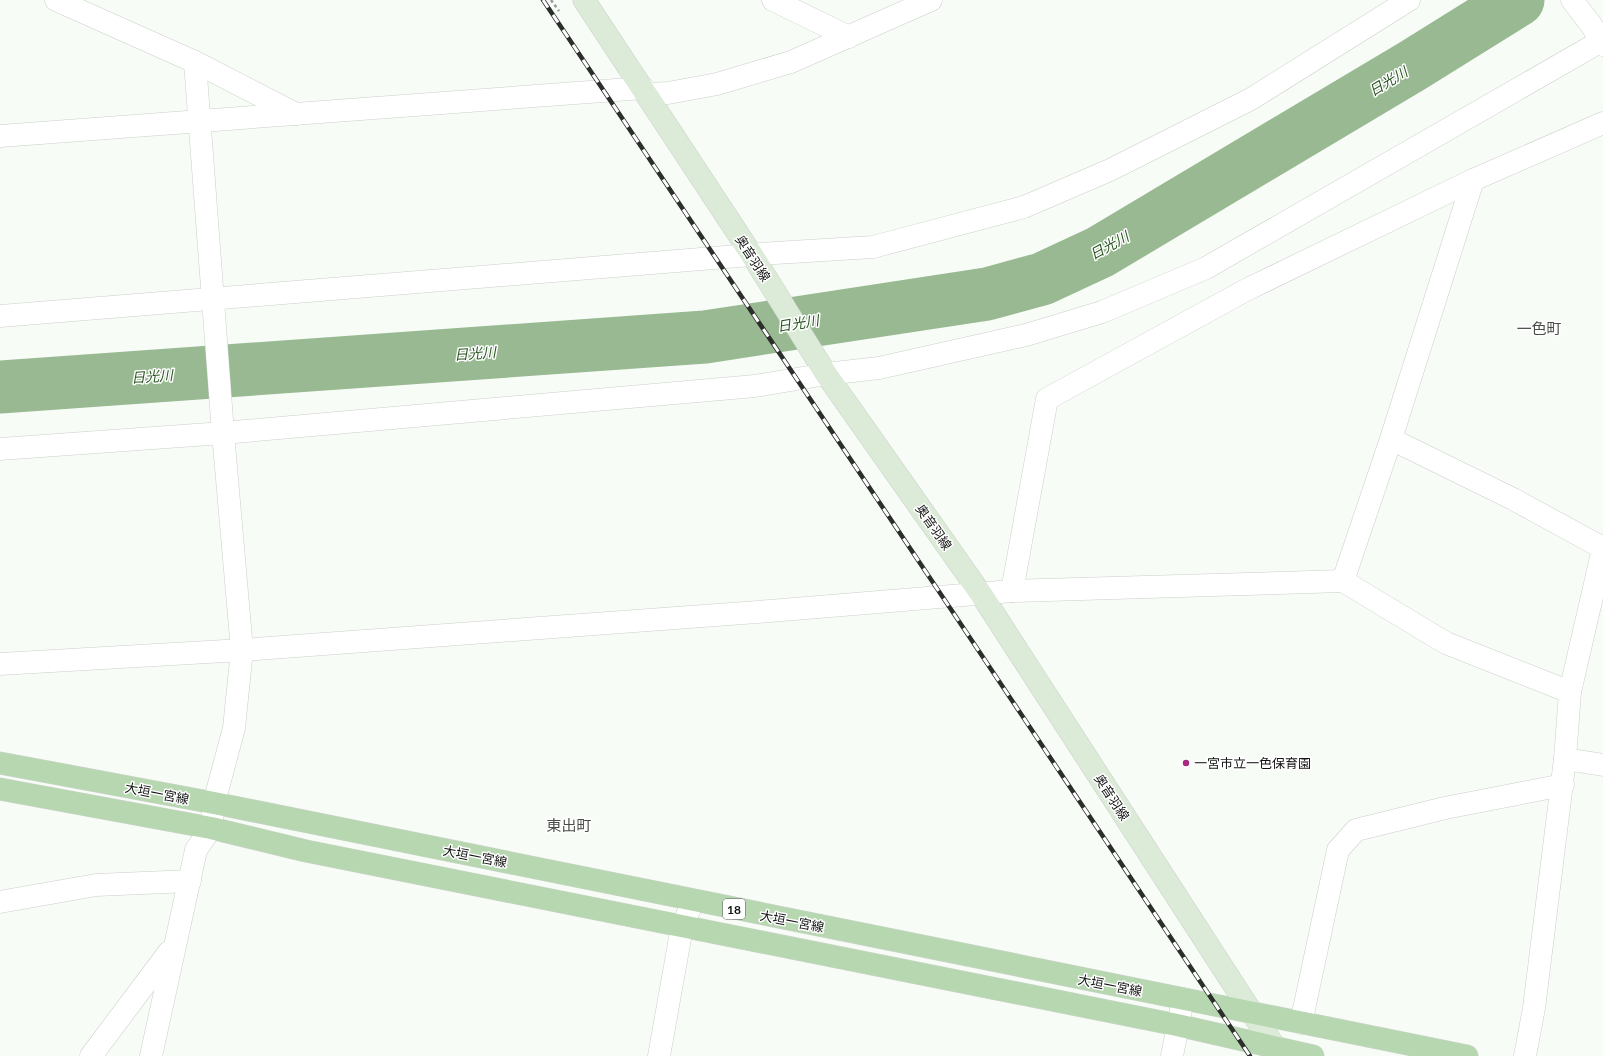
<svg xmlns="http://www.w3.org/2000/svg" width="1603" height="1056" font-family="Lato,'Noto Sans JP',sans-serif">
	<style>
		.lines { fill: none; stroke-linecap: round; stroke-linejoin: round }
		.river { stroke: #98b991; stroke-width: 53 }
		.street-casing { stroke: #cbcfca; stroke-width: 23 }
		.secondary-casing { stroke: #cbcfca; stroke-width: 23 }
		.primary-casing { stroke: #d5d5d5; stroke-width: 23 }
		.path { stroke: #979a96; stroke-width: 2.5; stroke-dasharray: 3 3; stroke-linecap: butt }
		.street { stroke: #fff; stroke-width: 22 }
		.secondary { stroke: #dbebd7; stroke-width: 22 }
		.primary { stroke: #b6d7b0; stroke-width: 22 }
		.rail-casing { stroke: #2c2e2c; stroke-width: 4.5 }
		.rail { stroke: #fff; stroke-width: 3; stroke-dasharray: 9; stroke-linecap: butt }
		.poi-dot { fill: #a72b7f; stroke: #fff; stroke-width: 1.5 }
		.labels { text-anchor: middle; dominant-baseline: central; stroke-width: 3; stroke-linejoin: round; paint-order: stroke }
		.shield { fill: #fff; stroke: #5a5b5a; stroke-width: 1 }
		.shield-label { font-size: 12px; font-weight: bold; fill: #131513 }
		.street-label { font-size: 13px; fill: #131513; stroke: #fff }
		.poi-label { font-size: 13px; fill: #131513; stroke: #fff; text-anchor: start }
		.water-label { font-size: 14px; font-style: italic; fill: #27541e; stroke: #fff }
		.quarter-label { font-size: 15px; fill: #494d49; stroke: #fff }
	</style>
	<rect width="100%" height="100%" fill="#f8fcf7"/>
	<g class="lines">
		<polyline class="river" points="0,387 705,337 987,294 1042,279 1100,252 1412,66 1518,0"/>
		<defs>
			<g id="street">
				<polyline points="56,0 195,62 296,114"/>
				<polyline points="773,0 849,37"/>
				<polyline points="1572,0 1592,26 1603,45"/>
				<polyline points="647,94 668,93 717,84 791,62 931,0"/>
				<polyline points="0,136 643,88"/>
				<polyline points="0,316 775,253 873,247 1024,207 1110,170 1251,99 1409,0"/>
				<polyline points="1391,439 1513,499 1603,548"/>
				<polyline points="0,449 223,433 755,386 826,374 879,368 1026,335 1102,312 1206,268 1603,40"/>
				<polyline points="1603,549 1570,692 1565,759 1603,765"/>
				<polyline points="1343,581 1391,439 1473,180"/>
				<polyline points="1012,591 1047,399 1246,290 1473,180 1603,123"/>
				<polyline points="0,664 242,650 770,611 1012,591 1343,581 1446,643 1570,692"/>
				<polyline points="0,902 96,885 190,881"/>
				<polyline points="1301,1023 1338,850 1356,830 1445,808 1563,785"/>
				<polyline points="91,1056 169,952"/>
				<polyline points="151,1056 196,850 211,828 214,803 234,728 242,650 223,433 195,62"/>
				<polyline points="659,1056 682,927 693,901"/>
				<polyline points="1172,1056 1183,999"/>
				<polyline points="1525,1056 1534,1008 1565,759"/>
			</g>
			<polyline id="secondary" points="584,0 752,255 826,374 981,594 1252,1013 1281,1056"/>
			<g id="primary">
				<polyline points="0,763 214,803 1467,1056"/>
				<polyline points="0,789 211,828 306,851 1177,1025 1313,1056"/>
			</g>
		</defs>
		<use href="#street" class="street-casing"/>
		<use href="#secondary" class="secondary-casing"/>
		<use href="#primary" class="primary-casing"/>
		<polyline class="path" points="551,0 559,11"/>
		<use href="#street" class="street"/>
		<use href="#secondary" class="secondary"/>
		<use href="#primary" class="primary"/>
		<defs>
			<polyline id="rail" points="543,0 1250,1056"/>
		</defs>
		<use href="#rail" class="rail-casing"/>
		<use href="#rail" class="rail"/>
	</g>
	<circle class="poi-dot" cx="1186" cy="763" r="4"/>
	<g class="labels">
		<rect class="shield" x="723" y="899" width="22" height="20" rx="3"/>
		<g class="shield-label">
			<text x="734" y="909">18</text>
		</g>
		<g class="street-label">
			<text transform="translate(753 258) rotate(57)">奥音羽線</text>
			<text transform="translate(934 527) rotate(55)">奥音羽線</text>
			<text transform="translate(157 793) rotate(11)">大垣一宮線</text>
			<text transform="translate(1112 797) rotate(57)">奥音羽線</text>
			<text transform="translate(475 856) rotate(11)">大垣一宮線</text>
			<text transform="translate(792 921) rotate(11)">大垣一宮線</text>
			<text transform="translate(1110 985) rotate(11)">大垣一宮線</text>
		</g>
		<g class="poi-label">
			<text x="1194" y="763">一宮市立一色保育園</text>
		</g>
		<g class="water-label">
			<text transform="translate(1388 81) rotate(-31)">日光川</text>
			<text transform="translate(1109 245) rotate(-29)">日光川</text>
			<text transform="translate(798 323) rotate(-9)">日光川</text>
			<text transform="translate(475 353) rotate(-4)">日光川</text>
			<text transform="translate(152 376) rotate(-4)">日光川</text>
		</g>
		<g class="quarter-label">
			<text x="1539" y="328">一色町</text>
			<text x="569" y="825">東出町</text>
		</g>
	</g>
</svg>
